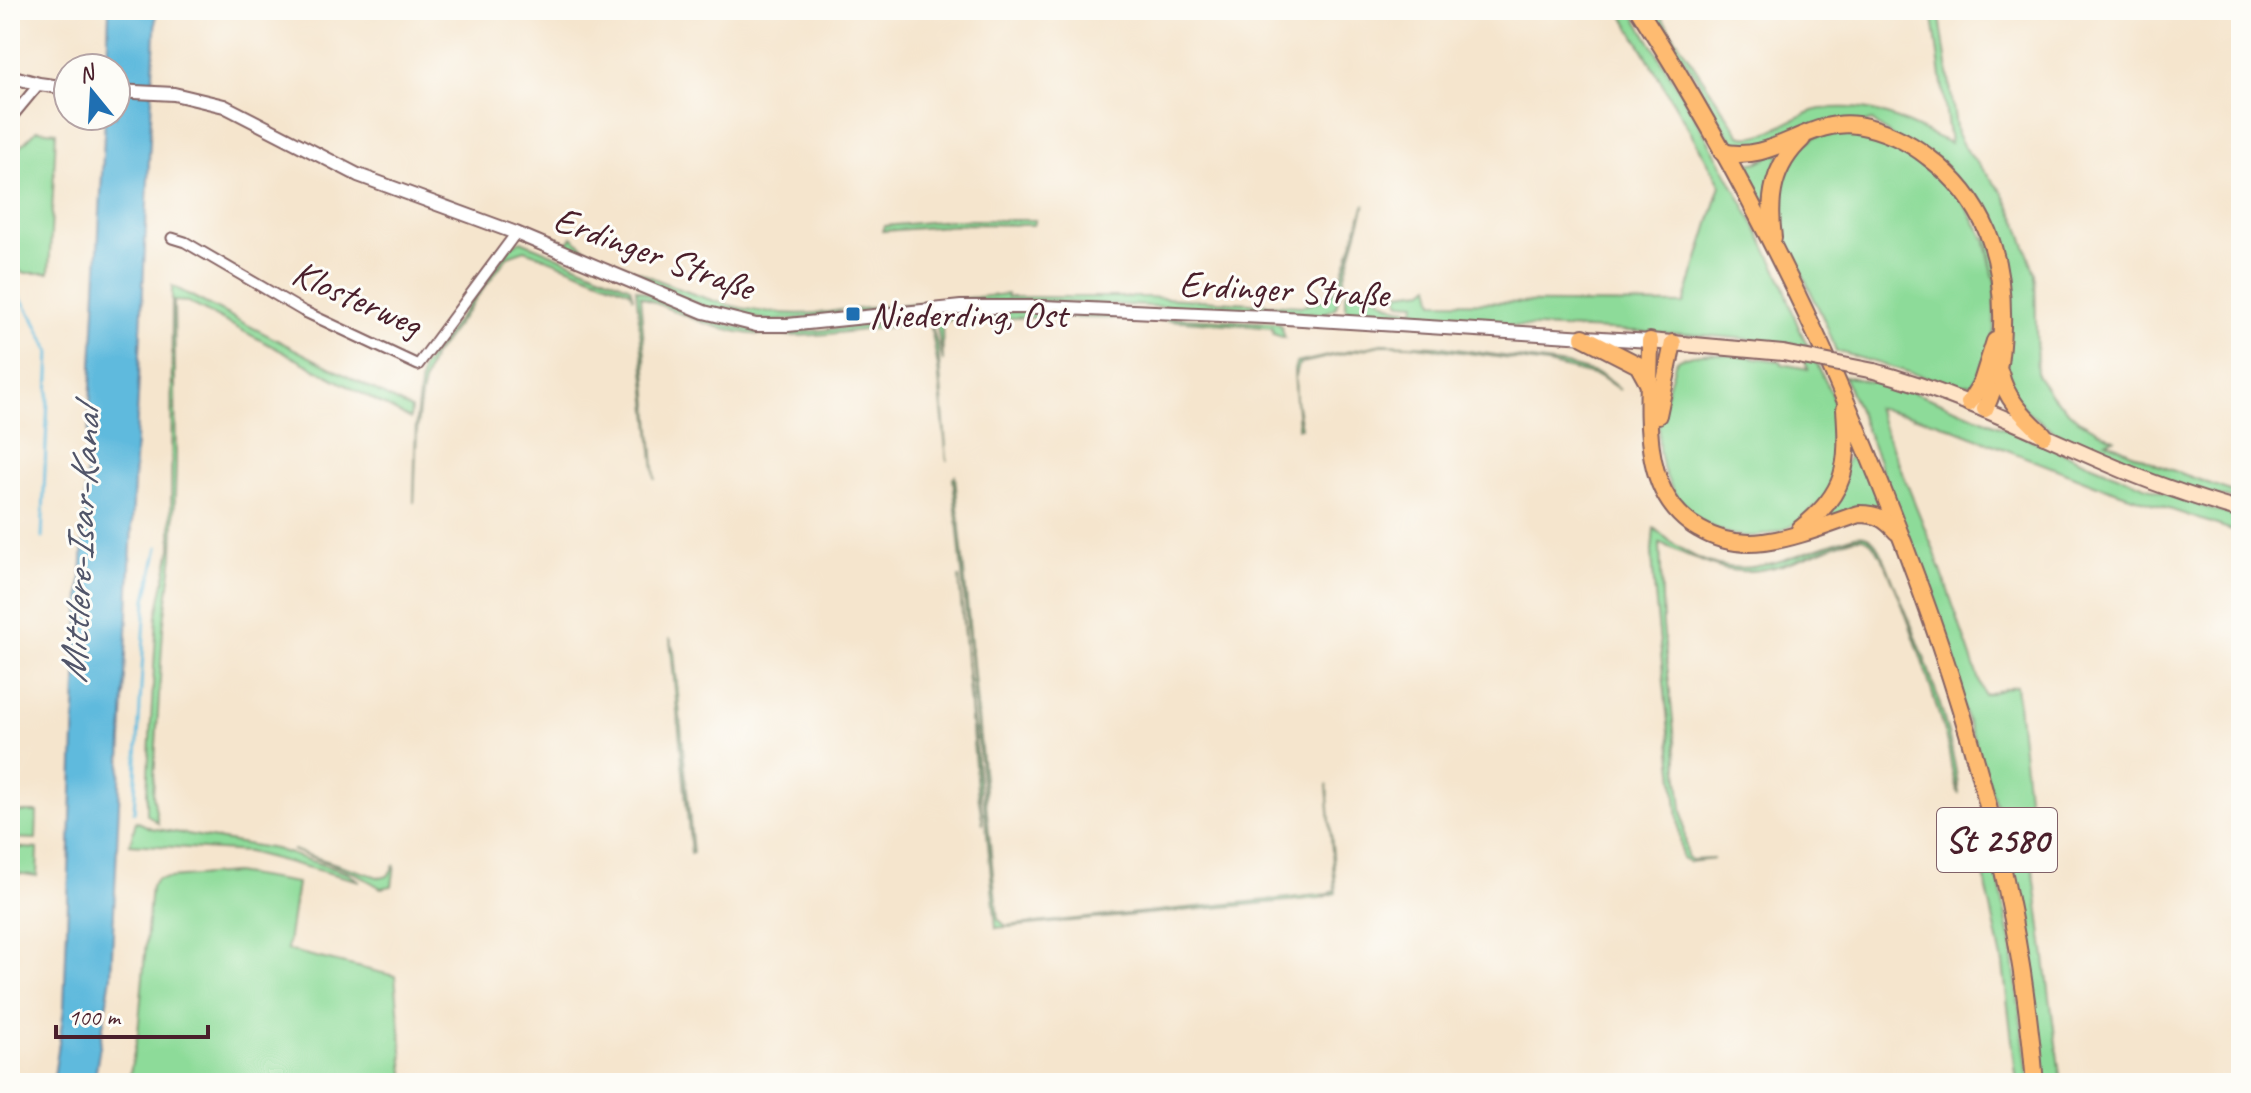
<svg xmlns="http://www.w3.org/2000/svg" width="2251" height="1093" font-family="Caveat,sans-serif">
	<style>
		.green { fill: #8ddb99; stroke: #6c7d62; stroke-width: 2 }
		.water { fill: #5fbadd; stroke: #546c84; stroke-width: 2 }
		.lines { fill: none; stroke-linecap: round; stroke-linejoin: round }
		.stream { stroke: #5fbadd; stroke-width: 3 }
		.minor-casing { stroke: #866464; stroke-width: 13 }
		.tertiary-casing { stroke: #866464; stroke-width: 16 }
		.secondary-casing { stroke: #866464; stroke-width: 18 }
		.trunk-casing { stroke: #866464; stroke-width: 20 }
		.minor { stroke: #fff; stroke-width: 9 }
		.tertiary { stroke: #fff; stroke-width: 12 }
		.secondary { stroke: #ffe4c6; stroke-width: 14 }
		.trunk { stroke: #febb71; stroke-width: 16 }
		.secondary-bridge-casing { stroke: #866464; stroke-width: 18; stroke-linecap: butt }
		.secondary-bridge { stroke: #ffe4c6; stroke-width: 14 }
		.poi-dot { fill: #1f6fb2; stroke: #fdfcf7; stroke-width: 3 }
		.labels { text-anchor: middle; dominant-baseline: central; stroke-width: 6; stroke-linejoin: round; paint-order: stroke }
		.shield { fill: #fdfcf7; stroke: #806168; stroke-width: 2 }
		.shield-label { font-size: 36px; font-weight: bold; fill: #4a1f2b }
		.street-label { font-size: 38px; fill: #4a1f2b; stroke: #fdfcf7 }
		.poi-label { font-size: 38px; fill: #4a1f2b; stroke: #fdfcf7; text-anchor: start }
		.water-label { font-size: 40px; font-style: italic; fill: #515569; stroke: #fdfcf7 }
	</style>
	<rect width="100%" height="100%" fill="#fdfcf7"/>
	<filter id="ink" filterUnits="userSpaceOnUse"><feTurbulence type="fractalNoise" baseFrequency=".0125" numOctaves="2"/><feDisplacementMap in="SourceGraphic" scale="16" xChannelSelector="R" yChannelSelector="G"/><feConvolveMatrix kernelMatrix="1 2 1 2 8 2 1 2 1" color-interpolation-filters="sRGB"/></filter>
	<filter id="wash" filterUnits="userSpaceOnUse"><feTurbulence type="fractalNoise" baseFrequency=".006" numOctaves="4" result="noise"/><feDisplacementMap in="SourceGraphic" scale="32" xChannelSelector="R" yChannelSelector="G"/><feGaussianBlur stdDeviation="1.8" result="paint"/><feColorMatrix in="noise" values="0 0 0 0 0 0 0 0 0 0 0 0 0 0 0 0 0 1.4 0 .05"/><feComposite in="paint" operator="in"/></filter>
	<g filter="url(#wash)">
		<rect width="100%" height="100%" fill="#f5e5cd"/>
		<g class="green">
			<path d="M1620 10H1631C1683 96 1735 183 1779 274 1788 292 1791 312 1800 330 1816 366 1846 408 1842 449 1841 460 1837 480 1831 490 1826 499 1814 508 1806 515 1787 534 1752 541 1727 533 1676 516 1650 466 1661 413 1665 396 1671 378 1676 361 1702 346 1751 358 1781 361L1782 364 1808 369 1798 345C1688 330 1572 330 1459 323 1432 321 1367 321 1346 309V293L1357 286C1383 293 1382 310 1414 309L1416 303 1399 302V293L1424 290 1430 285 1434 302 1684 304 1721 185Z"/>
			<path d="M1647 10H1657L1740 135C1763 144 1795 113 1821 109 1878 102 1901 122 1950 143L1932 10H1939L1957 134 1965 149 2003 193 2018 223 2035 274 2037 375 2052 396 2078 420 2114 439 2106 441 2158 465 2241 495V500C2183 491 2068 450 2025 409 2018 402 2013 392 2007 383L1983 206 1872 121 1763 148H1742L1728 135 1693 72Z"/>
			<polygon points="37,130 56,132 49,273 22,273 10,258 10,157"/>
			<polygon points="1832,132 1862,132 1889,141 1915,154 1957,192 1985,239 1995,283 1994,331 1991,345 1973,384 1949,384 1836,351 1825,322 1777,220 1778,187 1801,147 1815,137"/>
			<polygon points="1775,153 1780,154 1763,211 1739,166 1758,162"/>
			<path d="M445 198 566 242H569L572 237 585 248C671 285 744 327 841 310L836 315 774 321 715 311 441 199Z"/>
			<path d="M1365 204 1336 307 1324 314 1039 301H966L853 313 848 310 1007 294V297H1147L1302 306C1316 303 1329 298 1338 287Z"/>
			<polygon points="951,220 1035,220 1033,225 970,224 883,231 885,226"/>
			<path d="M521 241 630 287 633 298 630 291 525 250 508 256 433 357C413 398 417 457 414 503L416 420 422 368 513 244Z"/>
			<polygon points="172,286 411,409 410,419 188,302 174,301 176,463 173,556 163,629 153,795 158,823 147,814 147,792 157,615 171,549"/>
			<path d="M636 289C666 302 697 317 729 325 791 341 859 325 921 317L930 319 938 348 947 461 938 367 930 322C868 328 801 343 739 332 705 326 672 310 640 296L655 480Z"/>
			<path d="M1048 311 1277 323 1281 326 1285 338 1273 334 1272 328C1170 317 1066 317 963 318L949 320 942 325 943 361 935 316 968 312Z"/>
			<polygon points="1382,344 1435,346 1566,365 1602,375 1620,390 1601,377 1547,364 1410,345 1380,345 1302,363 1298,366 1295,375 1296,401 1301,428 1298,428 1294,370 1296,363"/>
			<path d="M1844 376 1871 382 1873 379C1998 418 2114 483 2241 518V533L2097 485 1936 422 1876 408 1935 553 1984 695 2016 685 2031 825 2027 829 2013 830 2002 822 1880 464Z"/>
			<polygon points="1854,442 1882,505 1824,518"/>
			<polygon points="955,476 993,874 998,919 1006,926 1329,894 1335,890 1327,784 1336,893 1320,898 996,928 953,478"/>
			<path d="M1654 528C1731 597 1773 560 1855 536 1862 535 1866 535 1872 540 1883 550 1888 570 1894 584 1923 650 1951 722 1959 794 1952 781 1951 762 1948 747 1940 715 1892 556 1869 541 1864 537 1858 538 1852 539 1811 552 1769 579 1724 569 1702 563 1681 552 1660 543L1663 625 1687 856 1691 860 1714 859 1689 862 1682 858 1654 585 1652 551Z"/>
			<polygon points="959,577 983,824 977,789"/>
			<polygon points="670,638 674,652 693,853 691,853"/>
			<polygon points="10,812 37,812 36,839 10,838"/>
			<polygon points="136,821 151,828 275,849 347,873 360,881 248,852 130,844"/>
			<polygon points="2017,837 2030,842 2061,1083 2041,1083 2035,1008 2008,839"/>
			<polygon points="1986,841 1991,855 1994,857 2011,942 2029,1083 2017,1083 2003,964 1978,847"/>
			<polygon points="10,847 38,849 37,876 10,872"/>
			<polygon points="292,850 381,878 388,876 395,864 392,886 381,888 357,874"/>
			<polygon points="234,873 297,883 287,950 395,976 405,1083 128,1083 138,1033 151,886 157,879"/>
		</g>
		<polygon class="water" points="109,10 156,10 111,976 94,1083 53,1083 64,1009 77,655 105,116 116,116 116,68 107,68"/>
		<g class="lines">
			<g class="stream">
				<polyline points="10,282 34,319 50,352 42,538"/>
				<polyline points="134,812 146,599 158,547"/>
			</g>
		</g>
	</g>
	<g filter="url(#ink)">
		<g class="lines">
			<defs>
				<g id="minor">
					<polyline points="10,119 39,84"/>
					<polyline points="172,238 185,242 303,311 418,365 516,233"/>
				</g>
				<g id="tertiary">
					<polyline points="10,76 39,84 68,88"/>
					<polyline points="116,91 174,94 224,106 358,175 516,233 704,312 756,325 788,325 961,307 1044,307 1286,318 1650,341"/>
				</g>
				<g id="secondary">
					<polyline points="1650,341 1783,353"/>
					<path d="M1874 371C1956 393 2031 431 2108 464 2151 483 2196 498 2241 511"/>
				</g>
				<g id="trunk">
					<path d="M1639 10C1740 168 1823 337 1891 511 1964 696 2019 885 2035 1083"/>
					<path d="M1722 152C1773 164 1808 118 1857 125 1882 129 1908 141 1928 157 1986 201 2004 256 2002 327 2001 358 1998 381 1985 409"/>
					<path d="M1773 238C1768 199 1772 167 1802 139"/>
					<polyline points="1583,337 1638,365 1649,385"/>
					<path d="M1650 341C1650 402 1635 493 1699 529 1719 541 1741 545 1764 542 1796 538 1829 524 1859 514 1878 514 1885 519 1897 532"/>
					<path d="M2000 373C2006 400 2025 417 2044 435"/>
					<polyline points="1969,403 1982,382 1995,341"/>
					<polyline points="1658,415 1673,343"/>
					<path d="M1800 529C1847 493 1849 465 1845 409"/>
				</g>
			</defs>
			<use href="#minor" class="minor-casing"/>
			<use href="#tertiary" class="tertiary-casing"/>
			<use href="#secondary" class="secondary-casing"/>
			<use href="#trunk" class="trunk-casing"/>
			<use href="#minor" class="minor"/>
			<use href="#tertiary" class="tertiary"/>
			<use href="#secondary" class="secondary"/>
			<use href="#trunk" class="trunk"/>
			<defs>
				<polyline id="secondary-bridge" points="1783,353 1874,371"/>
			</defs>
			<use href="#secondary-bridge" class="secondary-bridge-casing"/>
			<use href="#secondary-bridge" class="secondary-bridge"/>
		</g>
	</g>
	<rect class="poi-dot" x="845" y="306" width="16" height="16" rx="4"/>
	<g class="labels">
		<rect class="shield" x="1937" y="808" width="120" height="64" rx="6"/>
		<g class="shield-label">
			<text x="1997" y="840">St 2580</text>
		</g>
		<g class="street-label">
			<text transform="translate(654 253) rotate(20)">Erdinger Straße</text>
			<text transform="translate(1284 289) rotate(3)">Erdinger Straße</text>
			<text transform="translate(357 298) rotate(24)">Klosterweg</text>
		</g>
		<g class="poi-label">
			<text x="869" y="314">Niederding, Ost</text>
		</g>
		<g class="water-label">
			<text transform="translate(80 546) rotate(-87)">Mittlere-Isar-Kanal</text>
		</g>
	</g>
	<rect width="2251" height="1093" fill="none" stroke="#fdfcf7" stroke-width="40"/>
	<g transform="translate(92 92) rotate(342)"><circle r="38" fill="#fdfcf7" stroke="#b5a4a5" stroke-width="2"/>
	<path d="M0-6L14 30L0 20L-14 30Z" fill="#1f6fb2"/>
	<text y="-12" font-size="22" font-weight="bold" text-anchor="middle" fill="#4a1f2b">N</text>
	</g>
	<path d="M56 1025v12h152v-12" fill="none" stroke="#4a1f2b" stroke-width="4"/>
	<text x="68" y="1025" font-size="24" fill="#4a1f2b" stroke="#fdfcf7" stroke-width="6" paint-order="stroke">100 m</text>
</svg>
